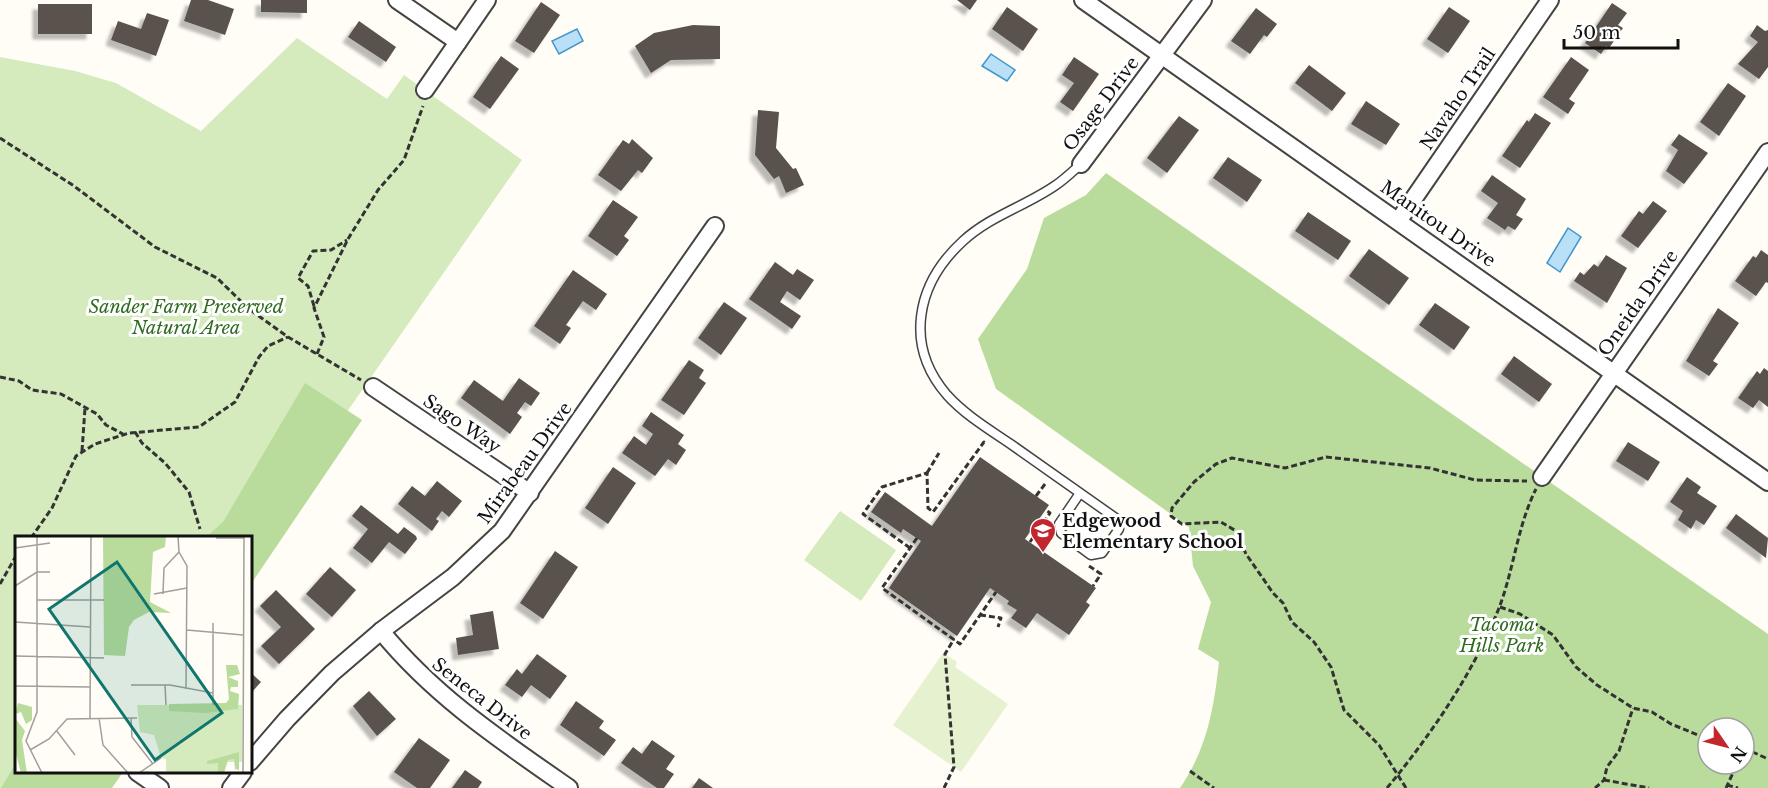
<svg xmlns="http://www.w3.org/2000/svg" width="1768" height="788" font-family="'Libre Baskerville',serif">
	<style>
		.green { fill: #d5ebbd }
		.forest { fill: #b9dc9c; fill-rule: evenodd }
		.pitch { fill: #e6f2cf }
		.water { fill: #b9e0f7; stroke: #3f96cf; stroke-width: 1.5 }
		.building { fill: #5a524d; filter: url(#shadow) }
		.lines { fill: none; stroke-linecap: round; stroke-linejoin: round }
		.service-casing { stroke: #444; stroke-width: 11 }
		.minor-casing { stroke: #444; stroke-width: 20 }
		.path { stroke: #333; stroke-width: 3; stroke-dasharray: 6 3; stroke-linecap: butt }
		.service { stroke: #fff; stroke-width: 8 }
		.minor { stroke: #fff; stroke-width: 16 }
		.labels { text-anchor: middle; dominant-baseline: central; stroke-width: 6; stroke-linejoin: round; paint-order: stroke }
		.street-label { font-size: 18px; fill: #111; stroke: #fff }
		.park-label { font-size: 18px; font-style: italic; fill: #2f6b1f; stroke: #fff }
		.poi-label { font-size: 18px; font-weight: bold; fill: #111; stroke: #fff; text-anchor: start }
		.inset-road { fill: none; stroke: #a09f9a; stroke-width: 1.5 }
		.view { fill: #0f766e; fill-opacity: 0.15; stroke: #0f766e; stroke-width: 3 }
		.inset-edge { fill: none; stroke: #111; stroke-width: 3 }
	</style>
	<defs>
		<filter id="shadow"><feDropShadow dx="-5.5" dy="5.5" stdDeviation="1.5" flood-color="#0004"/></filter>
	</defs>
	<rect width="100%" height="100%" fill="#fffdf5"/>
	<g class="green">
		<polygon points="297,38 387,99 404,75 522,160 251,550 250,538 16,538 16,772 85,788 0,788 0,57 75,71 116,83 201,131"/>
		<polygon points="840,511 896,550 861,601 804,560"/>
	</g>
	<g class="forest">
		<path d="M1106 173 1768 634V788H1180C1207 749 1214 708 1219 662L1198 649 1211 602 1193 566 1189 527 996 389 978 339 1027 269 1044 218 1086 195ZM1708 728H1744V764H1708Z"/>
		<polygon points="305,383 362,420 251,584 250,538 206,537 223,522"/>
		<polygon points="16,763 16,772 123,772 112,788 1,788"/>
	</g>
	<polygon class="pitch" points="943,653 957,662 955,667 1008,704 961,772 893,725"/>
	<g class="water">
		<polygon points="577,29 583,41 559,54 552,41"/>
		<polygon points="991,54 1015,70 1007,81 982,66"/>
		<polygon points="1568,228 1581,237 1560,272 1547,263"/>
	</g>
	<g class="building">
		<polygon points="191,0 208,0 234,9 225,35 184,21"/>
		<polygon points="261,0 307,0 307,13 261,12"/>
		<polygon points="957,0 977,0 970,10"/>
		<polygon points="541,2 560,15 534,53 515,41"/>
		<polygon points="1612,3 1627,13 1618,25 1623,28 1609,48 1606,46 1601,54 1585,43"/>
		<rect x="38" y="4" width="54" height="30"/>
		<polygon points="1007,7 1038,29 1023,51 992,29"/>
		<polygon points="1449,7 1470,21 1448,53 1427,39"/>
		<polygon points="1256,8 1277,24 1267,37 1264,35 1250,54 1231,41"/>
		<polygon points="147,13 169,20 156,56 111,40 118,21 141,29"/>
		<polygon points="359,21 396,47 386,62 348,37"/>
		<polygon points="693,25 720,26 720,59 671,60 651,73 635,46 654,33"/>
		<polygon points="1757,25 1765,31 1768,30 1768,67 1759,79 1738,64 1758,42 1750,36"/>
		<polygon points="501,56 519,69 490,109 473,97"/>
		<polygon points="1074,57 1099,74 1073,111 1060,102 1074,83 1062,75"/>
		<polygon points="1571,57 1589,70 1569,99 1575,103 1568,114 1543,97"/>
		<polygon points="1309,65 1346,93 1332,111 1295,83"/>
		<polygon points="1728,83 1746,96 1719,136 1700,122"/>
		<polygon points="1366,101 1400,124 1386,145 1351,124"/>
		<polygon points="758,110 779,112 776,148 793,169 796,168 804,185 786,193 779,176 774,179 755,155"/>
		<polygon points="1535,113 1551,123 1520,168 1502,156 1527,120 1529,122"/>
		<polygon points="1179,116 1199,130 1167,173 1147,158"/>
		<polygon points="1679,134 1708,153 1684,184 1666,171 1678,150 1671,145"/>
		<polygon points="632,139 653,158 642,173 638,170 621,191 598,175 623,140 629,144"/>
		<polygon points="1228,157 1262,180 1247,202 1213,178"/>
		<polygon points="1492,175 1526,199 1516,215 1523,219 1515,230 1508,226 1505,230 1487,218 1498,203 1481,191"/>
		<polygon points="613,200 638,217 624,236 629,240 617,256 588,236"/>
		<polygon points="1653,201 1667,211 1638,248 1621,236 1639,211 1643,214"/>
		<polygon points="1308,212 1351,241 1338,260 1295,231"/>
		<polygon points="1369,249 1409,278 1389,305 1349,276"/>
		<polygon points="1761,250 1768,255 1768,283 1766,282 1756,296 1735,281 1753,256 1756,258"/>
		<polygon points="1606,255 1627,268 1607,303 1574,281 1580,272 1584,275 1594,264 1598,267"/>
		<polygon points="775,262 793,275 797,269 814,280 800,300 787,291 780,302 801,316 792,329 749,299"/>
		<polygon points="573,270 607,294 596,310 583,301 566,325 571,328 560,344 534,326"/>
		<polygon points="724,302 747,318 721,355 698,338"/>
		<polygon points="1435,303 1470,327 1454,350 1419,325"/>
		<polygon points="1718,308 1739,323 1713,361 1718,364 1709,376 1686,361"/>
		<polygon points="1514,356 1552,384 1539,402 1501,374"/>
		<polygon points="689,360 704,370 699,378 706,383 684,415 661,400"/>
		<polygon points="1764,368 1768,371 1768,407 1759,400 1753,408 1738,398 1757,371 1760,374"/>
		<polygon points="519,378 540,393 531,406 525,402 517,413 522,417 510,434 461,398 474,380 503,401"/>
		<polygon points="651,412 684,435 678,444 686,450 676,465 668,459 655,476 622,453 634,436 646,445 653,434 642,426"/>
		<polygon points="1628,442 1660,462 1648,481 1616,461"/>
		<polygon points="980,457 1049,505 1025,539 1096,588 1086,602 1090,605 1069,635 1037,613 1026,628 1011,618 1017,610 1007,604 1009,601 990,588 957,636 889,588 921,541 903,529 901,533 871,512 885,492 932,526"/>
		<polygon points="613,467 636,483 608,524 585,508"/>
		<polygon points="1687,477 1701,487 1697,493 1717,506 1704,525 1696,520 1691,529 1678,520 1683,511 1670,502"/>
		<polygon points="437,481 462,501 449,517 442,511 436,519 439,521 432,531 398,504 412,486 425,496"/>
		<polygon points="361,505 398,534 404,527 416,536 417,539 405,554 389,542 372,563 353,548 368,529 352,516"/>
		<polygon points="1736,514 1768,538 1766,558 1726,528"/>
		<polygon points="555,551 578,567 543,619 520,603"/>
		<polygon points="330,567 356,590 332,617 306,594"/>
		<polygon points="276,590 315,629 279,664 261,646 281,627 260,606"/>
		<polygon points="493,611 499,649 458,655 456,638 473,635 470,615"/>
		<polygon points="537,654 567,676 550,699 531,685 522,697 505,685 517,669 522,674"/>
		<polygon points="250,672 261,682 250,694"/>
		<polygon points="369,691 396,719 377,736 353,706"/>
		<polygon points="576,701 604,721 599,728 616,740 604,756 560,725"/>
		<polygon points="419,738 450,760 430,788 417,788 394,772"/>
		<polygon points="652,740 675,756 666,769 674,774 664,788 657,788 621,763 633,747 642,754"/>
		<polygon points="465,770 482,782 478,788 452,788"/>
		<polygon points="699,778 713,788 692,788"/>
	</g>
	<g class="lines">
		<defs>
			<path id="service" d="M1080 493 1059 524 1061 533 1091 555 1102 553 1119 529 1117 519C1082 494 1047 470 1012 445 990 430 965 415 947 395 904 345 916 284 963 241 990 216 1026 206 1056 185 1065 179 1073 171 1081 164"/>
			<g id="minor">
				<polyline points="397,0 458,42"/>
				<polyline points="1083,0 1768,482"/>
				<polyline points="425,90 487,0"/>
				<polyline points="1081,164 1203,0"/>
				<polyline points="1399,220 1550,0"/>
				<polyline points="373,387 530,493"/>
				<polyline points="1542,477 1768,152"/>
				<path d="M381 631C434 696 500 740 569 788"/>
				<polyline points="250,762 287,719 332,673 381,631 453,577 502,531 715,226"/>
				<polyline points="137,772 160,788"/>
				<polyline points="231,788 243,772"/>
			</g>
		</defs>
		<use href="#service" class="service-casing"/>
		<use href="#minor" class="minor-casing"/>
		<g class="path">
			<polyline points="0,138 74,186 155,247 217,278 249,309 288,337 361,380"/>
			<polyline points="314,306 308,286 298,278 313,251 331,250 347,240"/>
			<polyline points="317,354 324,337 314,308 348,239 378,190 404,160 423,106"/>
			<polyline points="0,377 19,381 32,390 61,394 97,414 106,425 123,434"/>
			<polyline points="135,432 142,443 165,463 189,492 200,529"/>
			<polyline points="82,451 85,408"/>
			<polyline points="927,473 939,453"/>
			<polyline points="1036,496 1045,484 1043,483"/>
			<polyline points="1038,530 1050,513 1046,510"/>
			<polyline points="31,538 52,508 76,456 95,444 129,433 199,427 235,402 259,357 268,346 288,337"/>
			<polyline points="917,538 882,588 960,644 996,592"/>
			<polyline points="1030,542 1038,530 1052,540"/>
			<polyline points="910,548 863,514 882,487 927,473 928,508 933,512 984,442 986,443"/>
			<polyline points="1089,566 1101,574 1093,586"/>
			<polyline points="0,584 16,556"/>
			<polyline points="1500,607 1520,614 1553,635 1576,667 1597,685 1633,708 1652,712 1671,724 1708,739"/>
			<polyline points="980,615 1001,618 998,627"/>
			<polyline points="1744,748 1768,759"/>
			<polyline points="1190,771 1214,788"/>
			<polyline points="1604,780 1649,788"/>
			<polyline points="1727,785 1738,788"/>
			<polyline points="944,788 954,767 945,654 954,639"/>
			<path d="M1387 788C1431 735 1474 672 1499 608 1514 569 1517 527 1536 489"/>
			<polyline points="1406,788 1379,745 1344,710 1331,667 1314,642 1292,622 1283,603 1273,593 1246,554 1236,531 1221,522 1182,524 1171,516 1172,508 1194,482 1216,464 1232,458 1285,468 1326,457 1430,468 1475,480 1527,481"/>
			<polyline points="1595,788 1604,780 1607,767 1619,751 1633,708"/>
			<polyline points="1726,788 1737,764"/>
		</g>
		<use href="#service" class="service"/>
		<use href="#minor" class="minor"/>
	</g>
	<defs>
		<symbol id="school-pin" viewBox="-11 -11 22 30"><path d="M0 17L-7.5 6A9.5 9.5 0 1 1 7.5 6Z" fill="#c4262e" stroke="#fff"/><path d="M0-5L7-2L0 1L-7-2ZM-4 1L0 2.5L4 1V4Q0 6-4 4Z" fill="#fff"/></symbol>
	</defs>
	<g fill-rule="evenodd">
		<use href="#school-pin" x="1028" y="516" width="30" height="40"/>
	</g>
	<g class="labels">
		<g class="street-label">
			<text transform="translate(1458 99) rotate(-56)">Navaho Trail</text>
			<text transform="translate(1101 104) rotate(-53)">Osage Drive</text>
			<text transform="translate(1438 224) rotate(35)">Manitou Drive</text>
			<text transform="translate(1638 303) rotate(-55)">Oneida Drive</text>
			<text transform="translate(462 424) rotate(34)">Sago Way</text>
			<text transform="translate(525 463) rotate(-54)">Mirabeau Drive</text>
			<text transform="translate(482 699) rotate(38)">Seneca Drive</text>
		</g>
		<g class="park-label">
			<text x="186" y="307">Sander Farm Preserved<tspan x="186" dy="21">Natural Area</tspan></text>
			<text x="1502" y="625">Tacoma<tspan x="1502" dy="21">Hills Park</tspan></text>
		</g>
		<g class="poi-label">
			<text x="1062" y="521">Edgewood<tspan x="1062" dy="21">Elementary School</tspan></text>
		</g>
	</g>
	<g transform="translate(15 536)">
		<rect width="237" height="237" fill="#fffdf5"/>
		<path d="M122 169H227V226H207V237H151V223L146 222 139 199 125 196Z" fill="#d5ebbd"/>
		<path d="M88 0H151L150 11 138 16 135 66 156 77 134 76 119 84 114 91 110 120 89 119ZM211 129H222L225 138 213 141 223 145V151H216L215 155 224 158 223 173 190 177 154 175V168L211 167 214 163ZM3 167 17 171V184L11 188 6 176 0 178ZM0 182 10 195 7 204 12 237H6L0 214ZM224 216V234L220 233 219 223 213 224 209 237H203V227L192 228V225Z" fill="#b9dc9c"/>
		<path class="inset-road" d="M22 0V176L11 205 27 237M163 0 164 16 172 30 171 153M201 2H229M0 12 35 7M0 50 22 36H35M139 58 172 52M148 58 149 32 164 16M22 64H89M0 86 75 91M172 94 228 99M0 120 89 122M116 149H155L198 157M150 149 151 169M0 150 75 151M198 169V87M75 182 76 0M84 182 88 209 113 237M116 182 117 201 138 228M41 194 60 219M15 214 34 203 52 183 122 182M124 237 146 222M228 237 229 0"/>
		<path class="view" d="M102 26 207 177 140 224 34 73Z"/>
		<rect width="237" height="237" class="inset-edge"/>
	</g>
	<g transform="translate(1726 746) rotate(125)"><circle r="28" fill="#ffffff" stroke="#a0a0a0" stroke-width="1.5"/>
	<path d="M0-4.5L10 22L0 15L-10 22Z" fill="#c4262e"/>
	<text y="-9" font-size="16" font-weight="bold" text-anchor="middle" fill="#111111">N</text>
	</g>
	<path d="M1564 39v9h114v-9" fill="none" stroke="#111111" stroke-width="3"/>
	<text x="1573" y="39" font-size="18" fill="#111111" stroke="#ffffff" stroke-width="4.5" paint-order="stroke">50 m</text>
</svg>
